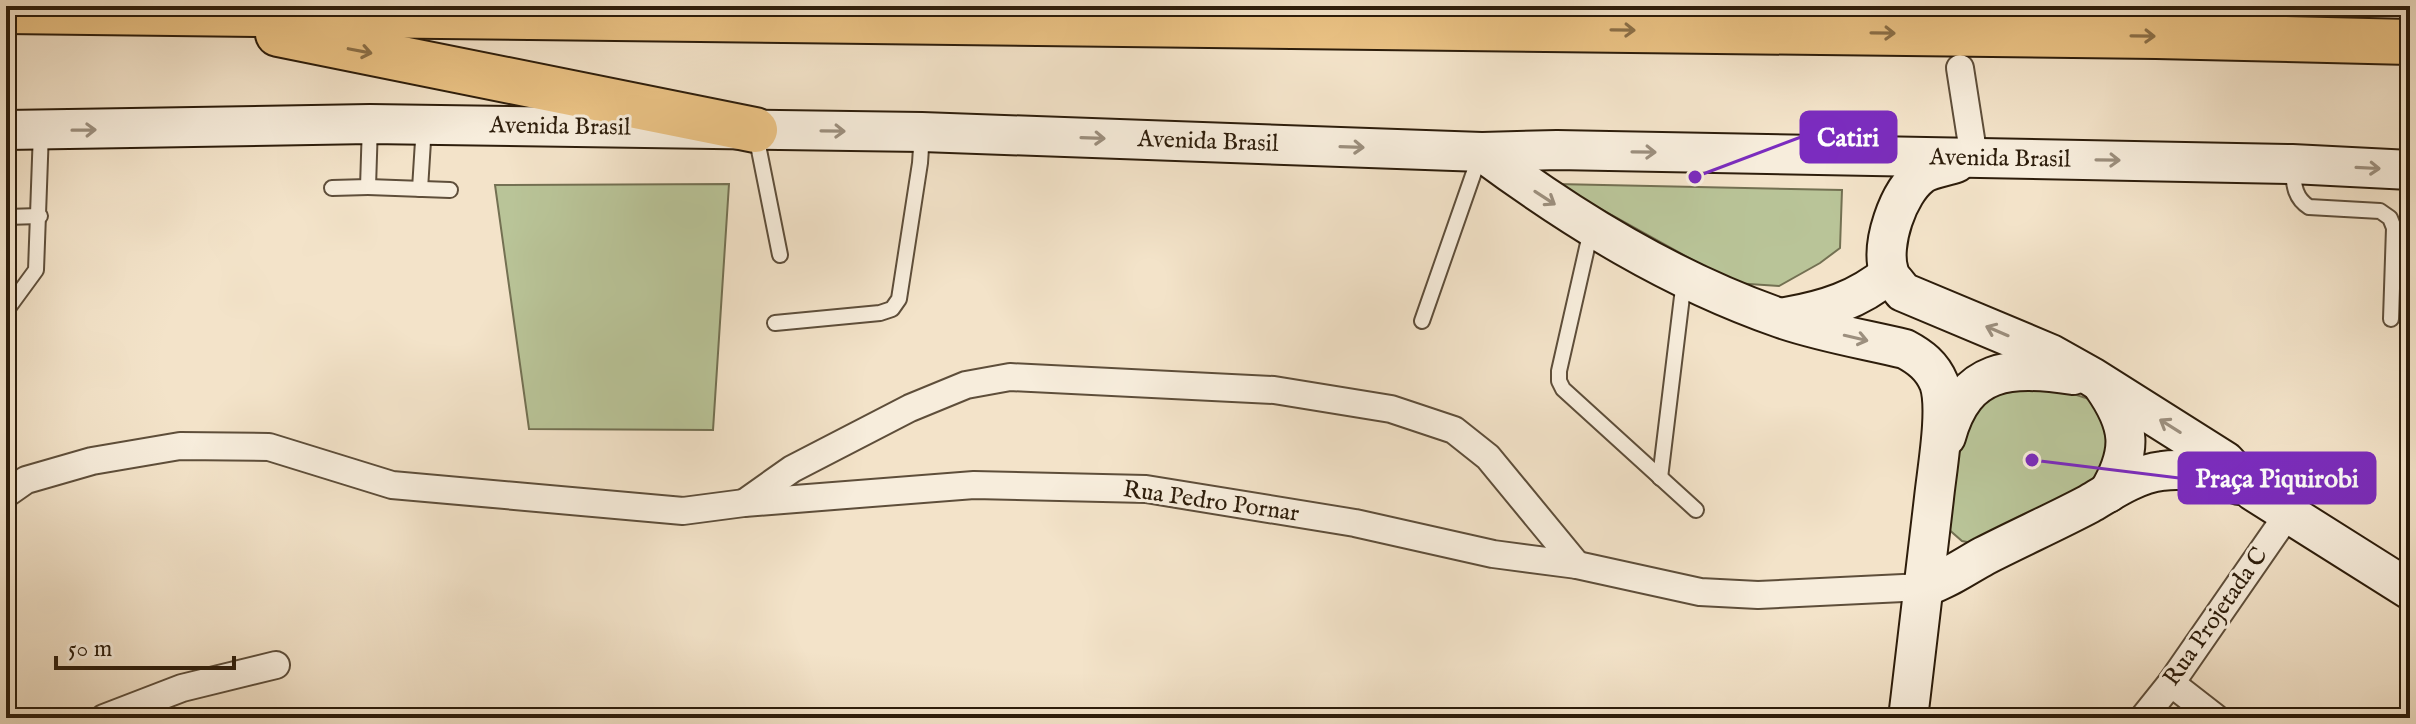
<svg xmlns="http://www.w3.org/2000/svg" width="2416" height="724" font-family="'IM FELL English',serif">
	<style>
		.green { fill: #b9c498; stroke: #737052; stroke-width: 2 }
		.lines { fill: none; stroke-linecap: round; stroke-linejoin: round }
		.lane-casing { stroke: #5e4e3a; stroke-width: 18 }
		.street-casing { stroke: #5e4e3a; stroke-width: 30 }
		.secondary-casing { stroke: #2d1d0b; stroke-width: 42 }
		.highway-casing { stroke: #2d1d0b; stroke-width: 48 }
		.lane { stroke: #f7eddc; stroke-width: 14 }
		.street { stroke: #f7eddc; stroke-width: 26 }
		.secondary { stroke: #f7eddc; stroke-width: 38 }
		.highway { stroke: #eac284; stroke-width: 44 }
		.oneway { stroke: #8c7048 }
		.oneway2 { stroke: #9c8f7e }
		.labels { text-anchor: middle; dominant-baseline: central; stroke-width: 6; stroke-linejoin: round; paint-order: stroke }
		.street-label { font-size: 24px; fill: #2d1d0b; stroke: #f7eddc }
		.leader { fill: none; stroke: #7b2cbf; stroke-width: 3 }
		.callout-dot { fill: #7b2cbf; stroke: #f7eddc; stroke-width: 3 }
		.callout { fill: #7b2cbf; stroke: #7b2cbf; stroke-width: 3 }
		.callout-label { font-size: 26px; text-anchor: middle; font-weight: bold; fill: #fff }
	</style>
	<rect width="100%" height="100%" fill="#f3e3c9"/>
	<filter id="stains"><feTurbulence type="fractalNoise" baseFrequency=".0025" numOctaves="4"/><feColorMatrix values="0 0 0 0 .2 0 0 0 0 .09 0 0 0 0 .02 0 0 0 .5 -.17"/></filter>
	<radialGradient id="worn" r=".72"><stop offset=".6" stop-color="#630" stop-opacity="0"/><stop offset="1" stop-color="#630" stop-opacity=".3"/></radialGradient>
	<g class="green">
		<polygon points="729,184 713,430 529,429 495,185"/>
		<polygon points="1556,184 1842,190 1840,248 1820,263 1779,286 1734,283"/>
		<polygon points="2031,380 2092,400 2114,429 2102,480 1977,544 1962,541 1946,527 1958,423 1970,399"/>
		<polygon points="904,712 1017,718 653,718"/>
	</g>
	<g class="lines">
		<defs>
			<g id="lane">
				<polyline points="756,135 780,255"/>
				<path d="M2292 164C2294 182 2293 197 2309 207L2380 211 2390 218 2394 228 2391 319"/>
				<polyline points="368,187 450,190"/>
				<polyline points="332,188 368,187 370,124"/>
				<polyline points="420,189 424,125"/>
				<polyline points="6,217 40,216"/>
				<polyline points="1591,230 1559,371 1559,381 1563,389 1696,510"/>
				<polyline points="6,311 36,270 41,131"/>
				<polyline points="1422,321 1480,155"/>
				<polyline points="775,323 880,313 892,309 899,299 920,163 922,133"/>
				<polyline points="1660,478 1684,280"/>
			</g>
			<g id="street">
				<polyline points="1960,68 1974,158"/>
				<polyline points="6,494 26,480 92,461 180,446 269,447 392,485 683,511 744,503 974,485 1146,489 1355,523 1493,554 1577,565 1700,592 1758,595 1924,587"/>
				<polyline points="744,503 792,469 910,408 966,385 1010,377 1274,390 1391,409 1454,430 1488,457 1577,565"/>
				<polyline points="2171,683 2216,718"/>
				<polyline points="104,718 182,688 276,665"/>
				<polyline points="2143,718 2171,683 2288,514"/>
			</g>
			<g id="secondary">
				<polyline points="6,130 370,124 922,132 1482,152 1557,150 2292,164 2410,170"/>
				<path d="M1482 152C1574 220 1671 280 1780 318 1820 332 1863 339 1905 349 1920 357 1932 366 1939 383 1948 409 1937 469 1934 498 1925 572 1917 645 1908 718"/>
				<path d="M1956 163C1945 167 1930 168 1921 175 1898 192 1880 245 1889 272 1891 279 1899 286 1903 292L2051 354 2092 377 2225 461 2253 491 2410 590"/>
				<path d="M1786 317C1825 310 1858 300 1889 274"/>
				<path d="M2103 386C2131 426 2133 451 2108 493"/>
				<path d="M1946 437C1965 367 2010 366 2073 375"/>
				<path d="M1924 587C1946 580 1964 567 1984 556 2019 538 2055 522 2089 504 2111 491 2136 474 2162 471 2189 467 2214 474 2239 485"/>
			</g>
			<g id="highway">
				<polyline points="6,11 2156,36 2410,42"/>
				<polyline points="278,34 755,130"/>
			</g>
		</defs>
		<use href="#lane" class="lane-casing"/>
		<use href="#street" class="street-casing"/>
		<use href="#secondary" class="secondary-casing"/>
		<use href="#highway" class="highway-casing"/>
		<use href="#lane" class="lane"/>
		<use href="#street" class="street"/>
		<use href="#secondary" class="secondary"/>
		<use href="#highway" class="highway"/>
	</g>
	<defs><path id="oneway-shaft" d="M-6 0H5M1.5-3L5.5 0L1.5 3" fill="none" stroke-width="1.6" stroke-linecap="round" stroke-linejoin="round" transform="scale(2)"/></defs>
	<g class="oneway">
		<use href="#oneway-shaft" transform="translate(1623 30) rotate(1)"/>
		<use href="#oneway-shaft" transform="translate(1883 33) rotate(1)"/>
		<use href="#oneway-shaft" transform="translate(2143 36) rotate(1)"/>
		<use href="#oneway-shaft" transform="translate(360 51) rotate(11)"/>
	</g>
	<g class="oneway2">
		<use href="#oneway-shaft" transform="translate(84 130) rotate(-1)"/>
		<use href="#oneway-shaft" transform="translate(833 131) rotate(1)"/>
		<use href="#oneway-shaft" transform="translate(1093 138) rotate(2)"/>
		<use href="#oneway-shaft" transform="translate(1352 147) rotate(2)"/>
		<use href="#oneway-shaft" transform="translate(1644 152) rotate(1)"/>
		<use href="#oneway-shaft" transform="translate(2108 160) rotate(1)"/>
		<use href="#oneway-shaft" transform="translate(2368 168) rotate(3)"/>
		<use href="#oneway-shaft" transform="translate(1545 198) rotate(33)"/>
		<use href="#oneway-shaft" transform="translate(1997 331) rotate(-157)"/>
		<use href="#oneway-shaft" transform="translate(1856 338) rotate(13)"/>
		<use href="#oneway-shaft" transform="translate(2170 426) rotate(-148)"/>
	</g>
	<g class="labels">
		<g class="street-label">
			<text transform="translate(560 127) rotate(1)">Avenida Brasil</text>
			<text transform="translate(1208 142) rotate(2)">Avenida Brasil</text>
			<text transform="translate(2000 159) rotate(1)">Avenida Brasil</text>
			<text transform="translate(1211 502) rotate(8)">Rua Pedro Pornar</text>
			<text transform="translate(2216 617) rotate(-55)">Rua Projetada C</text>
		</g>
	</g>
	<path class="leader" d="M1695 177L1801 137M2032 460L2179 478"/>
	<g class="callout-dot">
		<circle cx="1695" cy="177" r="8"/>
		<circle cx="2032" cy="460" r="8"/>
	</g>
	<g class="callout">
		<rect x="1801" y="112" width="95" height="50" rx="8"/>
		<rect x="2179" y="453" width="196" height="50" rx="8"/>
	</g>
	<g class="callout-label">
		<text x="1848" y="146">Catiri</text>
		<text x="2277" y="487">Praça Piquirobi</text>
	</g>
	<rect width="2416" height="724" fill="none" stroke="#f3e3c9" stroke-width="32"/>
	<rect x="8" y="8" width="2400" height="708" fill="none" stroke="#2d1d0b" stroke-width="4"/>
	<rect x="16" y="16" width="2384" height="692" fill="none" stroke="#2d1d0b" stroke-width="2"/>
	<path d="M56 656v12h178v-12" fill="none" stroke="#2d1d0b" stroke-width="4"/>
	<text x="68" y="656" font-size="24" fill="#2d1d0b" stroke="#f7eddc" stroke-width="6" paint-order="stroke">50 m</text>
	<rect width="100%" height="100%" filter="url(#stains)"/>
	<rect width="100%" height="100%" fill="url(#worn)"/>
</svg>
